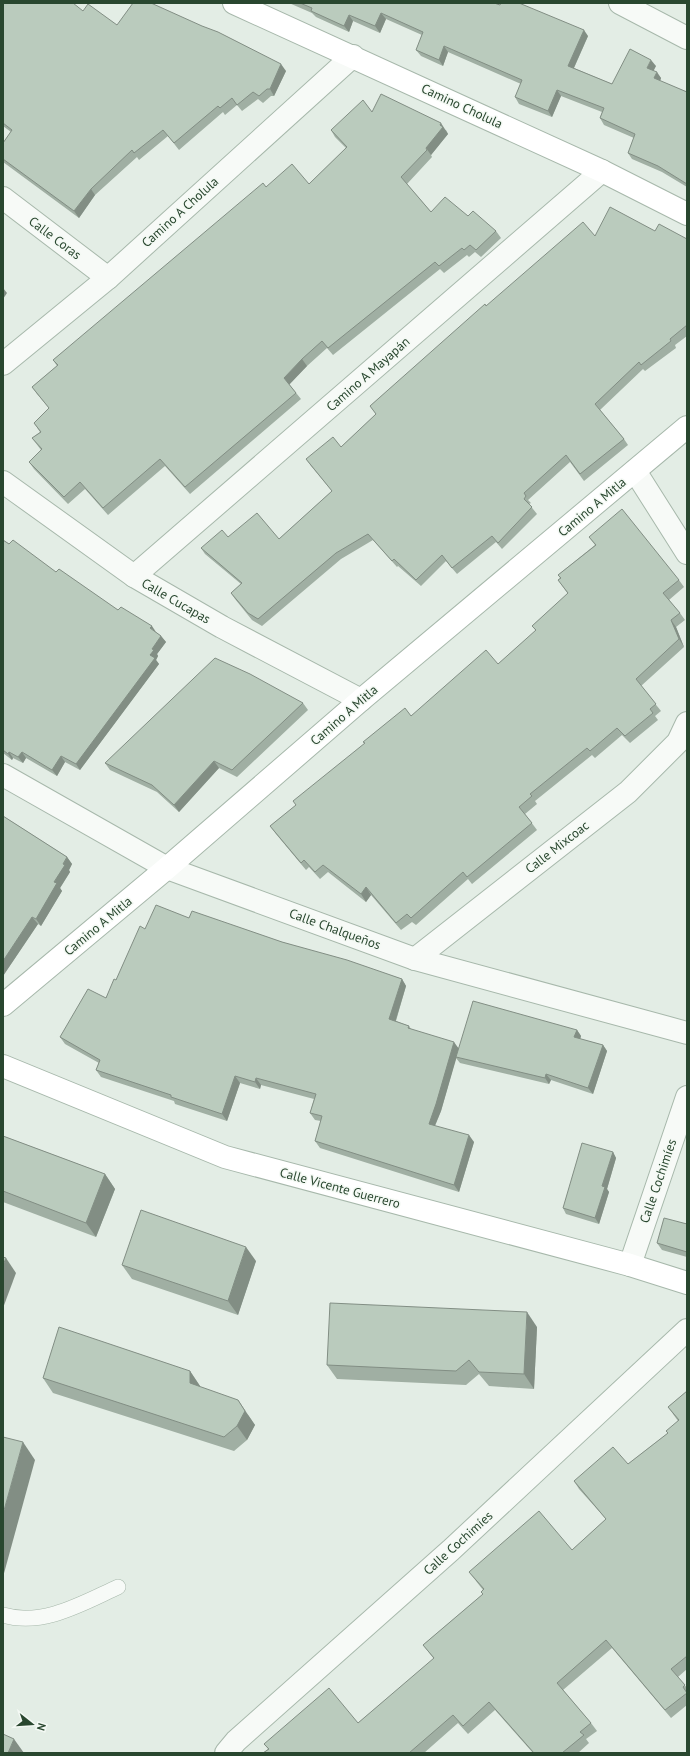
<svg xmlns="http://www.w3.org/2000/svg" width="690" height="1756" font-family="'PT Sans',sans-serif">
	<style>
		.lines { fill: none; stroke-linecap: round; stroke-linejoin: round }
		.lane-casing { stroke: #a7b8ab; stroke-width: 16 }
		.street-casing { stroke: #a7b8ab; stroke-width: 24 }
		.secondary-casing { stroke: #a7b8ab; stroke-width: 24 }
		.lane { stroke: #f7faf7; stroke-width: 15 }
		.street { stroke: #f7faf7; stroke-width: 22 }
		.secondary { stroke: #fff; stroke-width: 22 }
		.wall { fill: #a0afa3 }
		.shaded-wall { fill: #828e84 }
		.building { fill: #bacbbd; stroke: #828e84 }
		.labels { text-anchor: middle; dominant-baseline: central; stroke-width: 3; stroke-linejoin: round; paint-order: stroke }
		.street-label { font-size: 13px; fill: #29472f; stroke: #f4f9f4 }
	</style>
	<rect width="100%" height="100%" fill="#e3ede5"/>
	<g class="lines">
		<defs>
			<path id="lane" d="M3 1615C43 1627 83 1603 118 1587"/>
			<g id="street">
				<polyline points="620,3 687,38"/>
				<polyline points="3,198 108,278"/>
				<polyline points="3,364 108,278 353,56"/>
				<polyline points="635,471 687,553"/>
				<polyline points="3,482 134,576 222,627 361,700"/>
				<polyline points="134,576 602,171"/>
				<polyline points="3,775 167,868 415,959 687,1033"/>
				<polyline points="415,959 628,792 678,742 687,723"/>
				<polyline points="630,1265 687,1097"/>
				<polyline points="226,1753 236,1741 451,1550 687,1330"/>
			</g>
			<g id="secondary">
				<polyline points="234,3 602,171 687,214"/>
				<polyline points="3,1005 167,868 361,700 687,427"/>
				<polyline points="3,1066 225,1157 630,1265 687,1283"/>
			</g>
		</defs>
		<use href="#lane" class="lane-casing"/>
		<use href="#street" class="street-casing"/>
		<use href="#secondary" class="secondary-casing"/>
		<use href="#lane" class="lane"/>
		<use href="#street" class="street"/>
		<use href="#secondary" class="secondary"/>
	</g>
	<g class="wall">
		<polygon points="3,3 83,11 117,25 286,71 274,96 271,96 263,103 258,99 242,111 237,105 225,115 223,112 179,150 168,136 139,160 137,157 95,195 79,218 3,162 3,143 11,132 3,126"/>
		<polygon points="289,3 494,3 588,36 574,68 612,84 656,66 653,70 661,78 660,81 687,92 687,187 662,172 632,159 628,153 634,138 604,125 600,118 602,112 561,96 552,117 519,104 515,97 521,84 448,52 443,66 421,56 416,50 422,35 386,19 380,33 353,21 349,32 316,17 312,13"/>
		<polygon points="372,112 446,130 448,134 431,155 432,157 407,184 431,212 468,216 496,231 501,238 481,257 475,252 469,257 467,255 444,273 440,269 333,355 327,348 307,366 289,384 301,399 190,494 165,466 108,515 85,489 68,504 34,469 29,462 41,450 32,438 40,432 34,423 49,408 37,394 32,387 57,366 53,360 266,187 309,184 346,148 335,137 331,130"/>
		<polygon points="655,231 687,239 687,336 675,345 676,348 645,371 643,369 600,410 624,439 628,445 584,481 570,462 528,500 531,503 529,504 537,514 502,549 496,542 457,574 446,561 421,586 398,566 397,567 373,540 341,559 262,626 252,620 235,599 231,593 241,584 205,554 201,548 228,537 279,539 332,491 311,466 306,459 341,447 376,414 370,406 486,306 595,236"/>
		<polygon points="589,537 679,580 684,587 669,600 680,613 685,620 676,627 684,647 641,686 661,711 655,716 658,720 630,743 622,735 595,758 592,755 535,801 537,804 525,814 537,830 472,884 468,879 416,925 412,922 401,930 371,895 366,902 328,872 320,879 309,867 306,870 276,834 270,826 411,716 498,664 536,631 532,626 568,594 558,580 560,578 558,575 595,545"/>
		<polygon points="3,540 118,610 156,632 161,636 166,642 157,654 158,656 156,660 159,664 80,770 65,762 57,776 26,758 23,763 13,758 12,760 3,753"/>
		<polygon points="303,703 308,710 237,777 219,768 179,812 157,792 110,770 105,763"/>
		<polygon points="3,816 67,857 72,864 69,870 70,872 60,888 62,891 41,926 38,924 3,976"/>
		<polygon points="189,918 282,942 402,979 406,986 396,1021 409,1026 411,1029 459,1048 577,1030 581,1036 580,1039 603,1045 607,1051 593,1094 551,1080 549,1084 460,1063 456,1058 441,1111 435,1126 474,1142 459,1192 320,1148 315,1141 321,1121 315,1120 310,1113 314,1099 261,1085 260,1089 240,1083 227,1121 175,1104 174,1101 101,1077 96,1070 99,1063 65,1044 60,1037 106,998 116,980 145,929"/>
		<polygon points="3,1136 105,1174 115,1189 96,1237 3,1202"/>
		<polygon points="613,1152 616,1158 607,1189 609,1192 599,1224 566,1214 563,1208"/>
		<polygon points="687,1224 687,1257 662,1250 657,1243"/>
		<polygon points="256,1261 238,1315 132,1279 122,1265"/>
		<polygon points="537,1327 534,1389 489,1386 479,1374 466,1385 337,1379 327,1365"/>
		<polygon points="190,1371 200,1386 200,1387 248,1415 255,1425 247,1440 234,1451 53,1393 43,1378"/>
		<polygon points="687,1391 687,1669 678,1677 687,1688 687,1705 671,1718 612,1648 563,1690 591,1723 597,1731 586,1739 589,1743 578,1753 533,1753 495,1710 468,1734 458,1723 424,1753 263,1753 268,1749 264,1744 358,1723 434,1659 423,1645 482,1595 483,1590 469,1572 572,1550 606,1519 579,1489 574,1481 628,1464 668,1433 678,1421 668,1407"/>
	</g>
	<g class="shaded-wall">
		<polygon points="381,13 386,19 380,33 375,26"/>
		<polygon points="349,15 353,21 349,32 344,26"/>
		<polygon points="584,30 588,36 572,72 568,66"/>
		<polygon points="444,46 448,52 443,66 439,60"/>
		<polygon points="651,60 656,66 652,74 647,68"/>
		<polygon points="281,64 286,71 274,96 270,89"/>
		<polygon points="657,72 661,78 659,84 654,78"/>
		<polygon points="557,90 561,96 552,117 548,111"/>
		<polygon points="441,123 448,134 431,155 426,148"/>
		<polygon points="91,189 95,195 79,218 74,211"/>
		<polygon points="3,288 7,293 3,299"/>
		<polygon points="302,359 307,366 289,385 284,378"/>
		<polygon points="671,620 676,627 684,647 679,639"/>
		<polygon points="152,626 156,632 150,628"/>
		<polygon points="161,636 166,642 157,654 158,656 156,660 159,664 80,770 76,764 150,655 152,649"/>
		<polygon points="9,752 13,758 12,760 8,754"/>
		<polygon points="22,752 26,758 23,763 18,757"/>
		<polygon points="61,756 65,762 57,776 52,770"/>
		<polygon points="214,761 219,768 179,812 174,805"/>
		<polygon points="67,857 72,864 69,870 70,872 60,888 62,891 41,926 36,919"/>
		<polygon points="366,887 371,895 366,902 361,894"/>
		<polygon points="32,917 38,924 3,976 3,961"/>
		<polygon points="402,979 406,986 394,1026 389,1019"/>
		<polygon points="577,1030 581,1036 579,1043 574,1037"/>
		<polygon points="454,1042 459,1049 441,1111 433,1130 429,1124"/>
		<polygon points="603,1045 607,1051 593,1094 588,1088"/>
		<polygon points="546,1074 551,1080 549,1084 545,1078"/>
		<polygon points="235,1076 240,1083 227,1121 222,1114"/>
		<polygon points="256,1078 261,1085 260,1089 255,1082"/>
		<polygon points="469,1135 474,1142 459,1192 454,1185"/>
		<polygon points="613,1152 616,1158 607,1189 609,1192 599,1224 595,1218 602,1186"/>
		<polygon points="105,1174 115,1189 96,1237 86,1223"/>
		<polygon points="246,1247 256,1261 238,1315 228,1301"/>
		<polygon points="6,1258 16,1273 3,1308 3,1265"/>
		<polygon points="527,1312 537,1327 534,1389 524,1374"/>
		<polygon points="190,1371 200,1386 200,1398 190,1383"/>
		<polygon points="238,1400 255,1425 247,1440 237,1426"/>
		<polygon points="23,1442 35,1460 3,1577 3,1514"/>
		<polygon points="14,1739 24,1753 8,1753"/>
	</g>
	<g class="building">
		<polygon points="3,3 73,3 83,11 88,4 117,25 133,3 151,3 202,26 218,32 281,64 270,89 267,89 259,96 253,92 237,105 232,98 220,108 218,106 174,143 163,130 134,153 132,150 91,189 74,211 3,159 3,143 12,130 3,123"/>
		<polygon points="300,3 494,3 500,5 501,3 519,3 584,30 568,66 612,84 630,49 651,60 647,68 657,72 654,78 687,92 687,184 658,166 628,153 635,134 600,118 604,108 557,90 548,111 515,97 522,80 444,46 439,60 416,50 423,32 381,13 375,26 349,15 344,26 311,11 312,8"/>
		<polygon points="381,94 441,123 440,125 443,127 426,148 427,150 401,177 431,212 445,197 468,216 473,211 496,231 476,250 470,245 464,250 462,248 439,266 435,262 328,348 322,341 302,359 284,378 296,393 185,487 160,459 103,508 80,482 64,497 29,462 42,449 32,438 41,432 34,423 49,408 32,387 58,365 53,360 263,183 266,187 292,164 309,184 347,147 331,130 363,100 372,112"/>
		<polygon points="610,207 655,231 659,224 687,239 687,325 670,339 671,341 641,365 639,362 595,404 624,439 580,474 566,455 524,493 526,496 524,499 532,507 498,543 492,536 452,568 442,555 416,580 394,559 392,561 368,534 336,553 258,619 248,613 231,593 242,583 201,548 222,530 228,537 257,513 279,539 332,491 306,459 333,437 341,447 376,414 370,406 485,304 486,306 583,222 595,236"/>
		<polygon points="622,509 679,580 663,593 680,613 671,620 679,639 636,679 656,704 650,709 653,713 625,736 617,728 590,751 587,748 530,794 532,796 519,807 532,823 467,877 463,872 411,918 407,914 396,923 366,887 361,894 323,865 315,872 304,860 301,863 270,826 296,805 293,801 365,743 363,742 405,708 411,716 486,650 498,664 536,630 532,626 568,593 558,580 561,578 558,575 596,545 589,537"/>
		<polygon points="3,540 9,544 13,540 56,572 59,569 118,610 121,607 152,626 150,628 161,636 152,649 154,650 150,655 155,658 76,764 61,756 52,770 22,752 18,757 9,752 8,754 3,750"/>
		<polygon points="215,658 250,674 303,703 232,770 214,761 174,805 152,785 105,763"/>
		<polygon points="3,816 67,857 63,864 65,865 54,882 57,883 36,919 32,917 3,961"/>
		<polygon points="156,905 189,918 192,911 282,942 347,960 402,979 389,1019 409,1026 408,1028 454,1042 436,1104 429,1124 469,1135 454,1185 315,1141 322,1116 310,1113 316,1094 256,1078 255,1082 235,1076 222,1114 171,1097 171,1095 96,1070 100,1060 60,1037 88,989 106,998 114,979 116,980 140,926 145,929"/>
		<polygon points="473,1001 577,1030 574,1037 603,1045 588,1088 546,1074 545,1078 456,1057"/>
		<polygon points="3,1136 105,1174 86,1223 3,1191"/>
		<polygon points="582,1143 613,1152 602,1186 605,1187 595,1218 563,1208"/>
		<polygon points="141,1210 246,1247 228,1301 122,1265"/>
		<polygon points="664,1218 687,1224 687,1252 657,1243"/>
		<polygon points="3,1257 6,1258 3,1265"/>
		<polygon points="330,1303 527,1312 524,1374 479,1372 469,1360 456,1371 327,1365"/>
		<polygon points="59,1327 190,1371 190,1383 238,1400 245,1411 237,1426 224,1437 43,1378"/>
		<polygon points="687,1391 687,1656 671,1669 685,1685 683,1687 687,1693 665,1710 606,1640 557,1683 591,1723 580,1732 584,1735 562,1753 534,1753 489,1702 463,1726 453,1715 409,1753 263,1753 269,1749 264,1744 329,1688 358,1723 434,1658 423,1645 483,1594 481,1592 484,1589 469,1572 539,1511 572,1550 606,1519 574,1481 613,1447 628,1464 668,1433 666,1431 679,1420 668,1407"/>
		<polygon points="3,1437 23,1442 3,1514"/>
		<polygon points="3,1734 14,1739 8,1753 3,1753"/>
	</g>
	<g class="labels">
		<g class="street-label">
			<text transform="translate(462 106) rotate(25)">Camino Cholula</text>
			<text transform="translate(180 212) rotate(-42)">Camino A Cholula</text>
			<text transform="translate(55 238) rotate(37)">Calle Coras</text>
			<text transform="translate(368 374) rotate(-41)">Camino A Mayapán</text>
			<text transform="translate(592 507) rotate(-40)">Camino A Mitla</text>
			<text transform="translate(176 601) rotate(30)">Calle Cucapas</text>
			<text transform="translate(344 715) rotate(-41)">Camino A Mitla</text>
			<text transform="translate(557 847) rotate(-38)">Calle Mixcoac</text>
			<text transform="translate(98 926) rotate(-40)">Camino A Mitla</text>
			<text transform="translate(335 929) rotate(20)">Calle Chalqueños</text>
			<text transform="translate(658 1181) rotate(-71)">Calle Cochimíes</text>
			<text transform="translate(340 1188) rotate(15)">Calle Vicente Guerrero</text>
			<text transform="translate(458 1543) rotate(-42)">Calle Cochimíes</text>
		</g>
	</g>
	<rect width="690" height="1756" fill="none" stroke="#29472f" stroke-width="8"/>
	<g transform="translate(32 1724) rotate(107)" stroke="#f4f9f4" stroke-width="3" paint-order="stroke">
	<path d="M0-3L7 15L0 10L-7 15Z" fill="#29472f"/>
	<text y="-6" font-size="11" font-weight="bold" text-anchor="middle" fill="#29472f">N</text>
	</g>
</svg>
